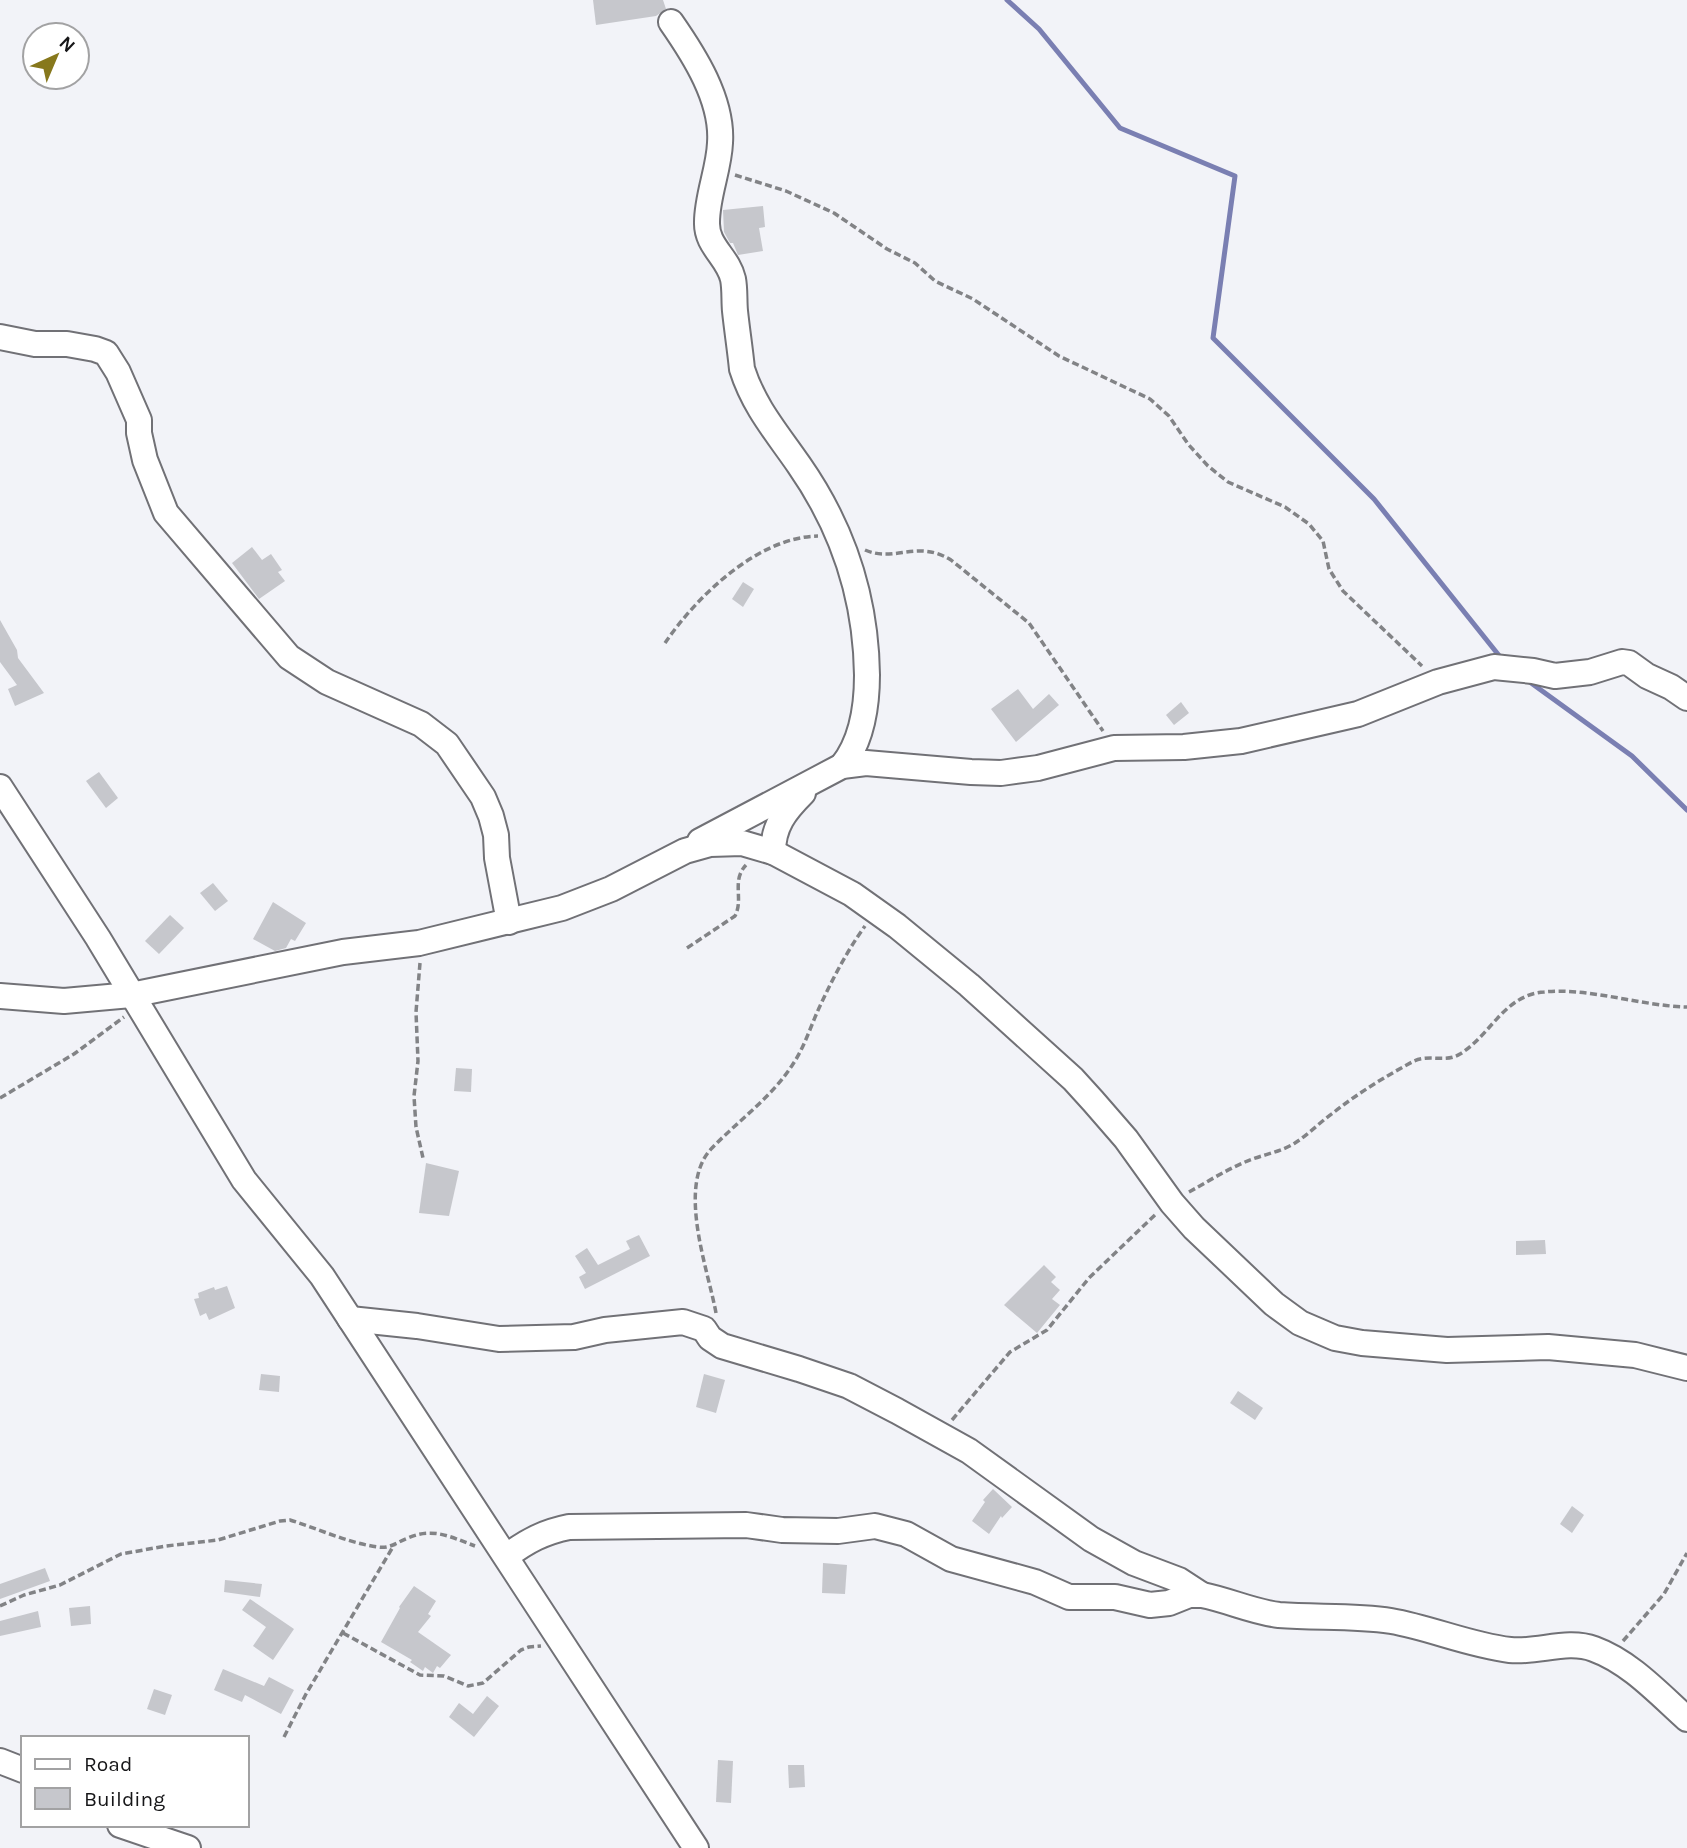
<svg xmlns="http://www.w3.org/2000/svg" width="1687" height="1848" font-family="Karla,sans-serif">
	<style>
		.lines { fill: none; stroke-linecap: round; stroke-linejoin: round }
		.stream { stroke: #7a7fb2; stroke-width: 5 }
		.building { fill: #c6c7cc }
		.minor-casing { stroke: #717176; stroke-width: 28 }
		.path { stroke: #828386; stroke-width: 3.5; stroke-dasharray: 7 3.5; stroke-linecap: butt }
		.minor { stroke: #fff; stroke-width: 24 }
	</style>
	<rect width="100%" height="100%" fill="#f2f3f8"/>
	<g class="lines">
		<g class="stream">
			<polyline points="1007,0 1039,29 1120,128 1235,176 1213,338 1374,499 1501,658"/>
			<polyline points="1527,680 1632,756 1687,810"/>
		</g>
	</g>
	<g class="building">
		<polygon points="593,0 663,0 666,9 656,16 596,25"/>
		<polygon points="763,206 765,227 759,228 763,251 738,255 733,243 730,243 724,232 723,210"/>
		<polygon points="252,547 262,560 271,554 282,570 278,572 285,581 259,599 232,563"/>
		<polygon points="743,582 754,589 743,607 732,599"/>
		<polygon points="0,620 17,650 18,658 44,693 15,706 8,689 17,685 0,662"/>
		<polygon points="1018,689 1033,709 1049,694 1059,705 1016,742 991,709"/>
		<polygon points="1181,702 1189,713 1174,725 1166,715"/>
		<polygon points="99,772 118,798 106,808 86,781"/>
		<polygon points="213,883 228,901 215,911 200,893"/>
		<polygon points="273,902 306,923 295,941 291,939 286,948 275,951 253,939"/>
		<polygon points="170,915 184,928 159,954 145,941"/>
		<polygon points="456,1068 472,1069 471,1092 454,1091"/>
		<polygon points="426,1163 459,1171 449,1216 419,1213"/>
		<polygon points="639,1235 650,1256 585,1289 579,1277 586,1273 575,1256 587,1248 598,1265 630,1249 626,1241"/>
		<polygon points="1545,1240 1546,1254 1516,1255 1516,1241"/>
		<polygon points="1044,1265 1056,1277 1051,1282 1060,1290 1052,1299 1060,1305 1037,1333 1004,1305"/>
		<polygon points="227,1286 235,1308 209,1320 206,1313 200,1316 194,1299 199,1298 198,1293 214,1287 215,1290"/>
		<polygon points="261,1374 280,1376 279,1392 259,1390"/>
		<polygon points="704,1374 725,1380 716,1413 696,1407"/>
		<polygon points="1238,1391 1263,1408 1255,1420 1230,1403"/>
		<polygon points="993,1489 1012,1507 1002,1518 1001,1516 989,1534 972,1521 985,1502 983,1500"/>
		<polygon points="1572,1506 1584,1515 1572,1533 1560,1524"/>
		<polygon points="823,1563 847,1565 845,1594 822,1593"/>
		<polygon points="45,1568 50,1581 0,1599 0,1584"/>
		<polygon points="225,1580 262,1584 260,1597 224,1592"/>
		<polygon points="414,1586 436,1601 428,1614 431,1616 418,1632 451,1655 440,1668 437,1666 433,1673 425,1667 423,1671 410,1662 412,1660 381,1642 400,1608 399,1607"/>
		<polygon points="250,1599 294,1629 273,1660 253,1646 266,1627 242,1610"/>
		<polygon points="90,1606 91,1624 71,1626 69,1608"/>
		<polygon points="38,1611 41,1627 0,1636 0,1621"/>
		<polygon points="223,1669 264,1686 269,1677 294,1690 281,1714 245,1695 242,1702 214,1690"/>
		<polygon points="154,1689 172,1695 165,1715 147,1709"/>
		<polygon points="487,1696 499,1706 474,1737 449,1717 459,1703 473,1714"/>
		<polygon points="718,1760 733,1761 731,1803 716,1802"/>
		<polygon points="788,1765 804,1765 805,1787 789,1788"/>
	</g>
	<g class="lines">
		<defs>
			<g id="minor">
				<path d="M671 22C694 55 723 100 720 143 719 169 707 196 707 222 706 246 728 257 733 279 735 289 734 300 735 311 737 330 740 349 742 369 754 407 777 433 799 465 843 528 866 598 867 675 867 706 862 741 842 766"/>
				<polyline points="0,337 35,344 67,344 95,349 106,353 118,372 139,420 139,433 145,460 166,513 289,657 327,682 421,724 447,744 483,797 491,816 496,835 497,858 509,922"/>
				<polyline points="0,787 98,938 244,1180 322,1276 696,1848"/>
				<polyline points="700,841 842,766 866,763 971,772 1001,773 1038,768 1114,748 1184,747 1241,741 1358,714 1438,682 1494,667 1533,671 1555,676 1590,672 1622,662 1629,663 1647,676 1671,687 1687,698"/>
				<path d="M773 852C773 826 785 811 803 793"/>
				<polyline points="0,996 64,1001 131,995 343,952 419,943 562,908 611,889 685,851 710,844 742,843 773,852 852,894 897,926 969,985 1073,1079 1093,1101 1126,1139 1172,1203 1194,1228 1274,1304 1300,1323 1335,1338 1362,1343 1447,1350 1548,1347 1635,1355 1687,1368"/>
				<polyline points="350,1319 417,1326 499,1339 574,1337 605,1330 683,1322 704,1329 710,1338 722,1346 799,1369 849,1386 897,1411 969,1451 1091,1539 1134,1563 1179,1580 1202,1595"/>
				<path d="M507 1556C527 1541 544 1532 569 1527L746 1525 782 1530 838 1531 875 1526 906 1534 951 1559 1035 1582 1069 1597H1115L1150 1605 1169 1603 1189 1595H1202C1228 1600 1253 1612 1279 1615 1316 1618 1354 1615 1391 1621 1431 1628 1469 1645 1510 1650 1538 1653 1567 1639 1594 1649 1630 1662 1659 1694 1687 1719"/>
				<polyline points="0,1761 23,1770"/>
				<polyline points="120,1825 188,1848"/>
			</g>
		</defs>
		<use href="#minor" class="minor-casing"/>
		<g class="path">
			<polyline points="735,175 786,191 834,213 887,249 915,263 935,281 973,299 1059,356 1150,399 1169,416 1188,444 1208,466 1228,482 1285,507 1309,524 1323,541 1329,569 1343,591 1422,666"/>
			<path d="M865 550C895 563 917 539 951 560L1029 623 1103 731"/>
			<path d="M665 643C697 596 758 537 818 536"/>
			<path d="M687 948 735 916C744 899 731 881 746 865"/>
			<polyline points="420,963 416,1012 418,1061 414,1096 416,1127 423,1158"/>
			<polyline points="0,1098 74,1054 124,1017"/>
			<path d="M1189 1192C1207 1182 1226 1170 1245 1162 1261 1155 1281 1152 1295 1143 1309 1134 1320 1122 1333 1113 1358 1093 1386 1076 1414 1061 1430 1054 1446 1063 1460 1054 1491 1035 1504 995 1544 992 1587 987 1641 1006 1687 1007"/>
			<path d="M716 1313C708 1269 676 1185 712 1148 739 1120 772 1097 793 1064 805 1046 811 1025 820 1006 833 978 847 951 865 926"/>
			<polyline points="952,1420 1010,1352 1047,1330 1089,1278 1156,1214"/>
			<path d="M0 1606 24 1595 60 1585 121 1554 166 1546 218 1540 280 1521 290 1520C319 1529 348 1543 378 1547 390 1549 397 1542 408 1538 433 1527 451 1537 475 1546"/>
			<polyline points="343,1633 420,1675 444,1676 468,1686 483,1683 521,1650 529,1647 541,1646"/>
			<polyline points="1623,1641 1664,1594 1687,1553"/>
			<polyline points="284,1737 306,1694 394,1545"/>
		</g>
		<use href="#minor" class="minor"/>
	</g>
	<rect x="21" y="1736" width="228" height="91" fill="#ffffff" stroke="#a2a2a3" stroke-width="2"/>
	<rect x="35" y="1759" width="35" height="10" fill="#ffffff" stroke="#a2a2a3" stroke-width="2"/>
	<text x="84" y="1771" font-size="21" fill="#161618">Road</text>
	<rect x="35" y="1788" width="35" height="21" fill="#c6c7cc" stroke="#a2a2a3" stroke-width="2"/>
	<text x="84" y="1806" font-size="21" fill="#161618">Building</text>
	<g transform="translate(56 56) rotate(44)"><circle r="33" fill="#ffffff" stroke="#a2a2a3" stroke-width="2"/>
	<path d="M0-5L12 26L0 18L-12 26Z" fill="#87781c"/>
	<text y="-10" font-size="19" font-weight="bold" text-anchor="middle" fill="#161618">N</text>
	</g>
</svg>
